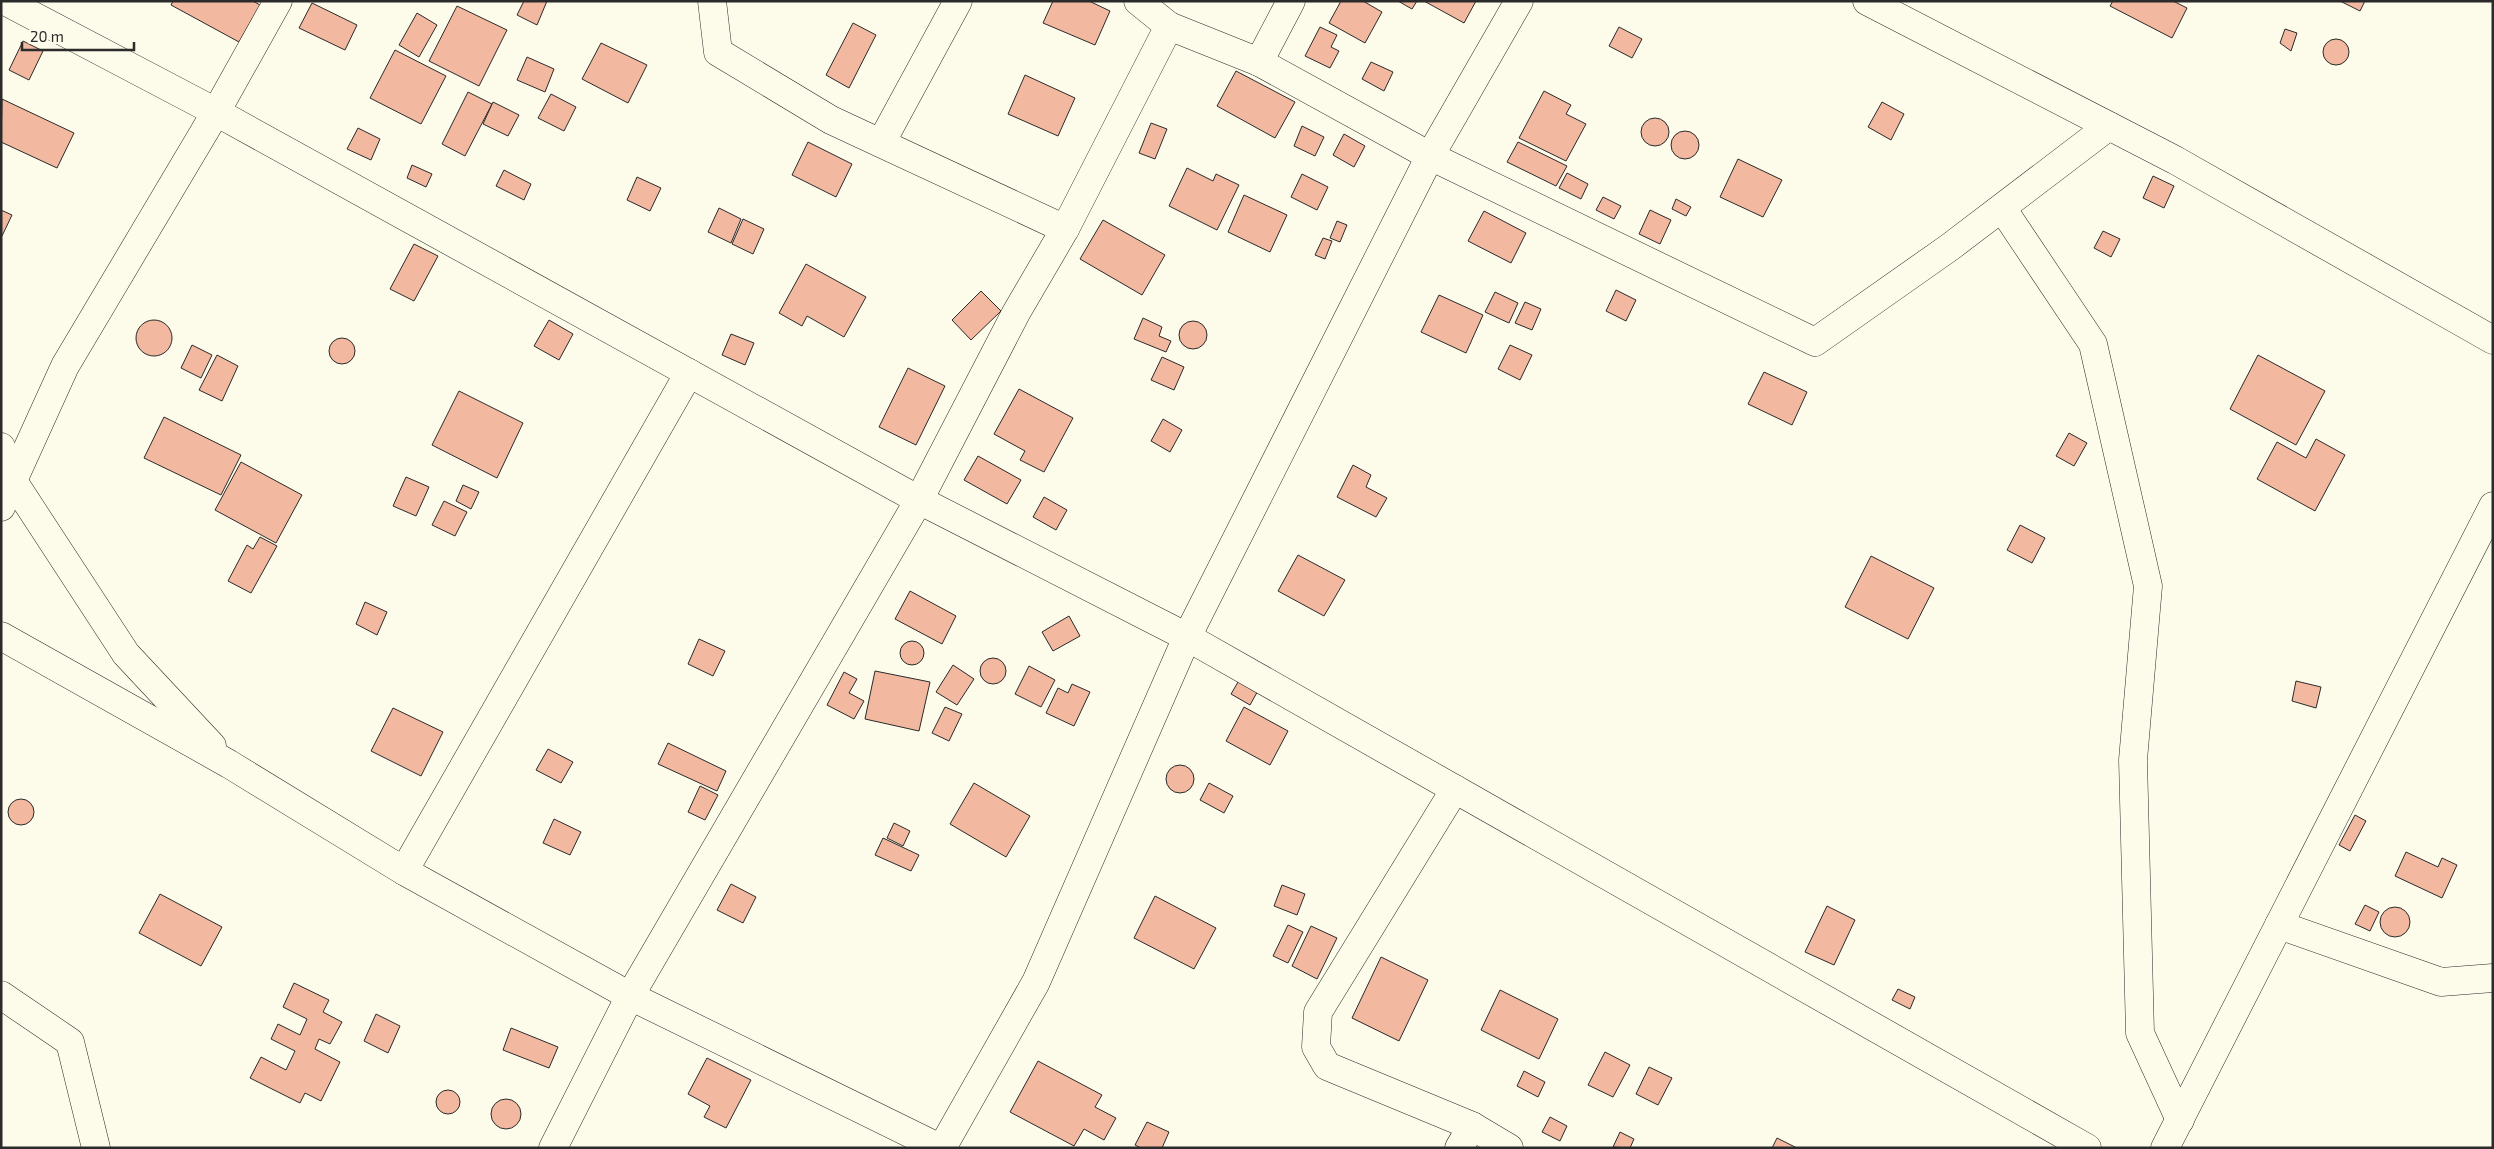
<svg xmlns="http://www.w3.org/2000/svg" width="2494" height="1149" font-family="'Exo 2',sans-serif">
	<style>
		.building { fill: #f2b8a0; stroke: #2b2b2b }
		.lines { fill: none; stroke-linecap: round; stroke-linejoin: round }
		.minor-casing { stroke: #2b2b2b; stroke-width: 29 }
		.minor { stroke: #fdfbea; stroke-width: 28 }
	</style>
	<rect width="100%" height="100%" fill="#fdfbea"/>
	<g class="building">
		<polygon points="173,1 253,1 260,5 239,42 171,5"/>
		<polygon points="524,1 547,1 537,25 517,15"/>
		<polygon points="1053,1 1089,1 1110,11 1095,45 1043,23"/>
		<polygon points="1341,1 1363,1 1382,12 1365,43 1329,23"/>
		<polygon points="1398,1 1417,1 1412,9"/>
		<polygon points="1424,1 1476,1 1464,23"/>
		<polygon points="2113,1 2173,1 2187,8 2172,38 2110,6"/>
		<polygon points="2340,1 2365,1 2360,11"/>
		<polygon points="312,3 357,25 345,50 299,28"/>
		<polygon points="457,6 507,30 479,86 429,61"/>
		<polygon points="417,13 437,25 419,57 399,45"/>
		<polygon points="853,23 876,35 849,88 826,75"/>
		<polygon points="1320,27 1337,35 1331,47 1339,51 1330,68 1305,56"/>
		<polygon points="1619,27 1642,39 1632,58 1609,46"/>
		<polygon points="2285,29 2297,33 2291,51 2280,43"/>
		<circle cx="2336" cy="52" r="13"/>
		<polygon points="23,41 43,51 29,80 9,70"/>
		<polygon points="601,43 647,65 628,103 582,79"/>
		<polygon points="395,50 446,76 421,124 370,98"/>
		<polygon points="527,57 554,69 545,92 517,80"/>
		<polygon points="1371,62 1393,72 1384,91 1362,79"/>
		<polygon points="1236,71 1295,102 1275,138 1217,106"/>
		<polygon points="1025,75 1075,98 1058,136 1008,114"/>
		<polygon points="1544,91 1571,105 1566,114 1586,124 1566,161 1519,138"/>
		<polygon points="468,92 492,104 465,156 442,144"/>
		<polygon points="551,94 576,107 564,131 538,118"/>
		<polygon points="2,99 74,133 57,168 1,142"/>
		<polygon points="493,102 519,115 508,136 483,124"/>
		<polygon points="1882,102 1904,114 1891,140 1868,127"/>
		<circle cx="1655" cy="132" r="14"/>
		<polygon points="1151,123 1167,129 1155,159 1139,153"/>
		<polygon points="1302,126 1324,137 1315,156 1294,146"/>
		<polygon points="358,128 380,139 371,160 347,149"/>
		<circle cx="1685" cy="145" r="14"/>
		<polygon points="1344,134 1365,146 1354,167 1333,155"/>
		<polygon points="808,142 852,164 836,197 792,175"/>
		<polygon points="1518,142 1567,166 1556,186 1507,162"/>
		<polygon points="1738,159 1782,180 1763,217 1720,197"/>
		<polygon points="412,165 432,174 426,187 407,178"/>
		<polygon points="1187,168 1213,181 1216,174 1239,185 1217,230 1169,206"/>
		<polygon points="504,170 531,184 524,200 496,186"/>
		<polygon points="1567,173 1588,184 1581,199 1559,188"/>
		<polygon points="1302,174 1328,187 1317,210 1291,197"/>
		<polygon points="2153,176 2174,186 2164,208 2143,198"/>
		<polygon points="637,177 661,188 650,211 627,200"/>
		<polygon points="1244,195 1287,215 1270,252 1228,232"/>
		<polygon points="1603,197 1621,206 1614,219 1596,210"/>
		<polygon points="1676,199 1691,207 1686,216 1672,209"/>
		<polygon points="719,208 741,219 731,243 708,232"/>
		<polygon points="1,210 12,215 2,236 1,236"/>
		<polygon points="1650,210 1671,220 1660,244 1639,234"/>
		<polygon points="1484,211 1526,233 1511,263 1468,241"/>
		<polygon points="743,219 764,229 753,254 732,244"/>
		<polygon points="1103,220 1165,255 1142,295 1080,259"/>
		<polygon points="1337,221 1347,225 1340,242 1330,238"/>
		<polygon points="2103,231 2120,239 2111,257 2094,248"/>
		<polygon points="1323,238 1332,241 1325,259 1315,255"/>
		<polygon points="414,244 438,256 414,301 390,289"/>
		<polygon points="806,264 866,297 844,337 807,316 802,326 779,313"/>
		<polygon points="1616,290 1636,300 1626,321 1606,311"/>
		<polygon points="981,291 1001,311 971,340 952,320"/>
		<polygon points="1495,292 1518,303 1509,323 1485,312"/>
		<polygon points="1439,295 1483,315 1466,353 1421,332"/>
		<polygon points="1525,302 1541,309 1532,330 1515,323"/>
		<polygon points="1143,318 1162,327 1159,336 1171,341 1166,352 1134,339"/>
		<polygon points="549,320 573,334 559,360 534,346"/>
		<circle cx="154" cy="338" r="18"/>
		<circle cx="1193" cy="335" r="14"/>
		<polygon points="731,334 754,343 745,365 722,355"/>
		<circle cx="342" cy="351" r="13"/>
		<polygon points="192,345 212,355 201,378 181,368"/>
		<polygon points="1510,345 1532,355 1520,380 1498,369"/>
		<polygon points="217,355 238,366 222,401 199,390"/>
		<polygon points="2258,355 2325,391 2296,445 2230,409"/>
		<polygon points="1162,357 1184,367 1174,390 1151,380"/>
		<polygon points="908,368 945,386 916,445 879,427"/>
		<polygon points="1764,372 1807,392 1792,425 1748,404"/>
		<polygon points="1019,389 1073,418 1044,472 1020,460 1025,451 994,434"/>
		<polygon points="459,391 523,423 497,478 432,445"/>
		<polygon points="164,417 241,455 221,495 144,458"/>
		<polygon points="1163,419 1182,430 1170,452 1151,441"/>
		<polygon points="2069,433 2087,443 2074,466 2056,456"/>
		<polygon points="2316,439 2345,455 2315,511 2257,479 2277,442 2306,458"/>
		<polygon points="978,456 1021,480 1007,504 964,480"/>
		<polygon points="241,462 302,495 276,543 215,510"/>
		<polygon points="1353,465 1371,475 1366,487 1387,498 1376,517 1337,497"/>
		<polygon points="406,477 429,487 416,516 393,506"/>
		<polygon points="463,485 479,492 471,509 456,501"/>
		<polygon points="1044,497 1067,510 1056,530 1033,517"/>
		<polygon points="444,501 467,512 455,536 432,525"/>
		<polygon points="2020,525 2045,538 2032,563 2007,550"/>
		<polygon points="260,537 277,546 251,593 228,581 247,545 253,549"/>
		<polygon points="1298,555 1345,580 1324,616 1278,591"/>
		<polygon points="1871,556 1934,588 1908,639 1845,607"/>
		<polygon points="910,591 956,616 942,644 895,619"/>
		<polygon points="365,602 387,612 377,635 356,624"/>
		<polygon points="1069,616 1080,636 1053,651 1042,632"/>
		<polygon points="699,639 725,651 713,676 688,664"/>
		<circle cx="912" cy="653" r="12"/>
		<circle cx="993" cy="671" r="13"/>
		<polygon points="953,665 974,679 957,705 936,692"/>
		<polygon points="1029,666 1055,680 1041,707 1015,694"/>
		<polygon points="875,671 930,682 919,731 865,719"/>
		<polygon points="844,672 857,679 849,693 864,701 854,719 827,705"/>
		<polygon points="1241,677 1260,687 1250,705 1231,694"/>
		<polygon points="2296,681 2321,687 2316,708 2292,701"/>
		<polygon points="1072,684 1090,692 1074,726 1046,713 1058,688 1068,693"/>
		<polygon points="945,707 962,714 949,741 932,733"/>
		<polygon points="1244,707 1288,731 1270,765 1226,741"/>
		<polygon points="393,708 443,732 421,776 371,751"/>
		<polygon points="668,743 726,771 717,791 658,764"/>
		<polygon points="548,749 573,762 561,783 536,770"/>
		<circle cx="1180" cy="779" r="14"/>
		<polygon points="974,783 1030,816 1006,857 950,824"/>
		<polygon points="1209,783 1233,796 1224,813 1200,800"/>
		<polygon points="700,786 718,795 705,820 688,812"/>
		<circle cx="21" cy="812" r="13"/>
		<polygon points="2355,815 2366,821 2350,851 2339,845"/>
		<polygon points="554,819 581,832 570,855 543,843"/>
		<polygon points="894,823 910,831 903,846 887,838"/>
		<polygon points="883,838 919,855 911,871 875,855"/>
		<polygon points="2406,852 2438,867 2442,858 2457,865 2442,898 2395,876"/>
		<polygon points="731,884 756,897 743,923 717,910"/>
		<polygon points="1282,885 1305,894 1297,915 1274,906"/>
		<polygon points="160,894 222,927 201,966 139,933"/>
		<polygon points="1155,896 1216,928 1194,969 1134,938"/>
		<polygon points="2365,905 2379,912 2370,931 2355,924"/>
		<polygon points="1827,906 1855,920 1834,965 1805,952"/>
		<circle cx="2395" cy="922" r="15"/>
		<polygon points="1288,925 1303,932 1288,963 1273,956"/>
		<polygon points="1311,926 1337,938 1317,979 1292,966"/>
		<polygon points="1381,957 1428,980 1399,1041 1352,1018"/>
		<polygon points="294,983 329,1000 323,1012 342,1022 330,1044 319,1039 315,1049 340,1062 321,1101 305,1093 300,1103 250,1078 261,1057 286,1070 295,1051 271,1039 278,1024 300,1035 307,1019 283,1007"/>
		<polygon points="1898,989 1915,997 1910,1009 1892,1000"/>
		<polygon points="1500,990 1558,1019 1539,1059 1481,1030"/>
		<polygon points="376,1014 400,1026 388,1053 364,1041"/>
		<polygon points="511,1028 558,1047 549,1068 503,1050"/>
		<polygon points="1605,1052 1630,1065 1613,1097 1588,1085"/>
		<polygon points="707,1058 751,1080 726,1128 704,1117 710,1106 688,1094"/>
		<polygon points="1038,1061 1102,1095 1095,1107 1116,1118 1104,1140 1084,1129 1074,1146 1010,1112"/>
		<polygon points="1649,1067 1672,1078 1658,1105 1636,1094"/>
		<polygon points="1524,1071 1545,1082 1538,1097 1517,1086"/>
		<circle cx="448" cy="1102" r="12"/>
		<circle cx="506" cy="1114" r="15"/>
		<polygon points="1550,1117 1567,1126 1560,1141 1542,1132"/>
		<polygon points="1147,1122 1169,1132 1162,1148 1141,1148 1135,1145"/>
		<polygon points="1620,1132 1634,1139 1630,1148 1613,1147"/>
		<polygon points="1777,1138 1797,1148 1772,1148"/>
	</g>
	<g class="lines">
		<defs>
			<g id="minor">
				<polyline points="5,1 216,112 919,500 1187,637 2087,1148"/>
				<polyline points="712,1 718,52 831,120 1065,229"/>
				<polyline points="1138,1 1169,26 1259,62 1430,156 1815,342 1950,247 2109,126"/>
				<polyline points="1867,1 2175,160 2493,340"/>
				<polyline points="1259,62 1291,1"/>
				<polyline points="881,143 958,1"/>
				<polyline points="2002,208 2093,344 2148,586 2133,760 2140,1033 2180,1120"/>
				<polyline points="1,447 13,481 126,654 212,746"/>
				<polyline points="1,507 65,366 216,112 278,1"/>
				<polyline points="1,636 229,764 404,871 630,996 940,1148"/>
				<polyline points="1455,789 1318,1012 1316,1047 1327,1066 1472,1126"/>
				<polyline points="404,871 689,373"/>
				<polyline points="2279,925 2441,982 2493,978"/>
				<polyline points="1,995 70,1042 96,1148"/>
				<polyline points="553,1148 630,996 919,500 1016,313 1065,229 1169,26"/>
				<polyline points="942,1148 1036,982 1187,637 1430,156 1519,1"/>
				<polyline points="1459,1148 1472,1126 1509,1148"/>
				<polyline points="2165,1148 2493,506"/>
			</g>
		</defs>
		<use href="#minor" class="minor-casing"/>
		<use href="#minor" class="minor"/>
	</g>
	<rect width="2494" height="1149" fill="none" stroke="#2b2b2b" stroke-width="5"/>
	<path d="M22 42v8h112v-8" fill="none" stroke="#2b2b2b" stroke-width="2.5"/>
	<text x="30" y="42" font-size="15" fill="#2b2b2b" stroke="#fdfbea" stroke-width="4" paint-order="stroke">20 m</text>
</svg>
